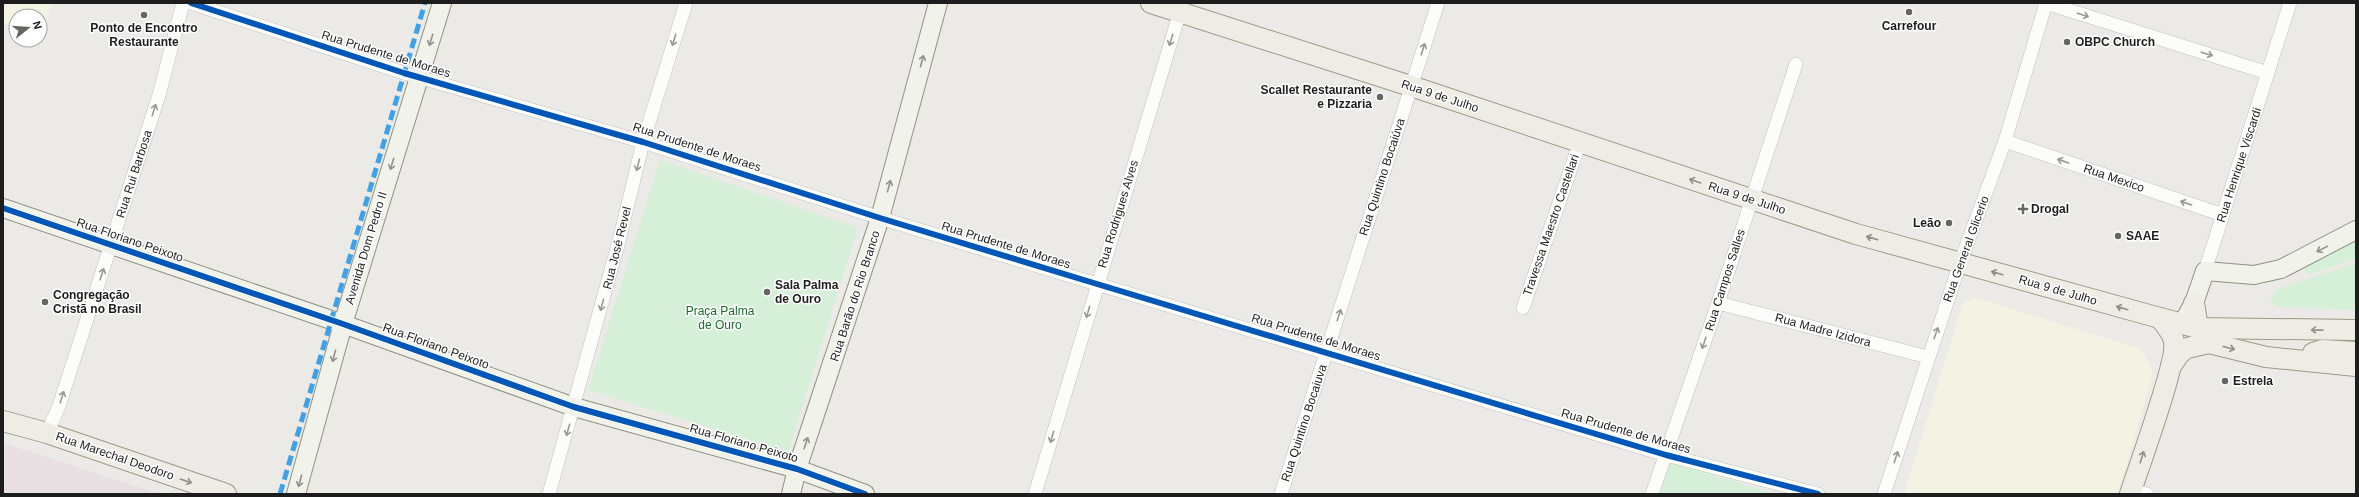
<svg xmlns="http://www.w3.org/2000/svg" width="2359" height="497" font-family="Arial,sans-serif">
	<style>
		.industrial { fill: #e8dfe3 }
		.education { fill: #f2f3e2 }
		.park { fill: #d6efd8 }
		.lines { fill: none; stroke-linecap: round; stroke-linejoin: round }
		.street-casing { stroke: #c1c0be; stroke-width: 14 }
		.secondary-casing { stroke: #909380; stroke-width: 20 }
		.primary-casing { stroke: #9e9985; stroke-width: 22 }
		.street { stroke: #fcfcfb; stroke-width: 13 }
		.secondary { stroke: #f1f2ea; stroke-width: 18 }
		.primary { stroke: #efece5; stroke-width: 20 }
		.quiet { stroke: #3da2ea; stroke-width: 5; stroke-dasharray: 10 5; stroke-linecap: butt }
		.cycleway-casing { stroke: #fff; stroke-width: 8 }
		.cycleway { stroke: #0057b8; stroke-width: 6 }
		.oneway { stroke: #989897 }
		.oneway2 { stroke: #92928e }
		.oneway3 { stroke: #908f8b }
		.poi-dot { fill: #656563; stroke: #fff; stroke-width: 1.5 }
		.labels { text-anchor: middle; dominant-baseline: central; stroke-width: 3; stroke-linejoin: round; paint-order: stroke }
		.poi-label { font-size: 12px; font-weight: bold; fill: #1d1d1d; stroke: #fff; text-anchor: start }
		.street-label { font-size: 12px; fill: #1d1d1d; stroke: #fff }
		.park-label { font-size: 12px; fill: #166f27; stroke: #fff }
	</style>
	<rect width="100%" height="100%" fill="#ebeae6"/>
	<polygon class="industrial" points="3,443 160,494 3,494"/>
	<g class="education">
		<polygon points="3,3 52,3 43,36 40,35 40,16 16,16 16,27 3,23"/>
		<polygon points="1976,298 2141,349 2153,372 2118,494 1904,494 1963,303"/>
	</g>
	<g class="park">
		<polygon points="660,160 858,228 788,452 588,390"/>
		<polygon points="2356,239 2356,258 2308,275 2303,267"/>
		<polygon points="2356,263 2356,310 2280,307 2274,304 2271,298 2277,289"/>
		<polygon points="1669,461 1774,494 1658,494"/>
	</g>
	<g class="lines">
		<defs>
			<g id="street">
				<polyline points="191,3 404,73 643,142 880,218 1097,284 1666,455 1818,494"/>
				<polyline points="2046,3 2268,73"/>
				<polyline points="2005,141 2223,215"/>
				<polyline points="2205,271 2290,3"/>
				<polyline points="1718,303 1928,357"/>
				<polyline points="1523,308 1580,142"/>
				<polyline points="47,433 59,406 159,95 183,3"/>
				<polyline points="2131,490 2147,494"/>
				<polyline points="549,494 619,241 643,142 686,3"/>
				<polyline points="1035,494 1182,5"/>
				<polyline points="1281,494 1438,3"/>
				<polyline points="1652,494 1718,303 1796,64"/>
				<polyline points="1884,494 1960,263 2005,141 2046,3"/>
			</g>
			<g id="secondary">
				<polyline points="3,208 343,324 574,407 797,469 865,494"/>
				<polyline points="2187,315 2194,303 2205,271 2254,275 2281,269 2356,230"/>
				<polyline points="296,494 343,324 442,3"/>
				<polyline points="791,494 797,469 880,218 938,3"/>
			</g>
			<g id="primary">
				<polyline points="1151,3 1423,90 1856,234 2160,318 2198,328 2356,330"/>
				<polyline points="2194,303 2198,328 2204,337"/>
				<polyline points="2313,353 2322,350 2356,352"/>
				<polyline points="2171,366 2180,353 2187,348 2209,343 2266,357 2356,366"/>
				<polyline points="3,421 47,433 226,494"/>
				<path d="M2130 494C2138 469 2178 360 2174 342 2173 333 2165 325 2160 318"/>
			</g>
		</defs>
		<use href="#street" class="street-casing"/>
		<use href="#secondary" class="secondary-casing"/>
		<use href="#primary" class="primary-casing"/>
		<use href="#street" class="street"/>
		<use href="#secondary" class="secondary"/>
		<use href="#primary" class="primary"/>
		<polyline class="quiet" points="280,494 425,3"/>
		<defs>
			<g id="cycleway">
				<polyline points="191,3 404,73 643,142 880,218 1097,284 1666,455 1818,494"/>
				<polyline points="3,208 343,324 574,407 797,469 865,494"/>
			</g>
		</defs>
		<use href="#cycleway" class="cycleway-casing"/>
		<use href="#cycleway" class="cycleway"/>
	</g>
	<defs><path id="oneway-shaft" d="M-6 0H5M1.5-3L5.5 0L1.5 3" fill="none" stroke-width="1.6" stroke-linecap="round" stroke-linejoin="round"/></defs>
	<g class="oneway">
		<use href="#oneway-shaft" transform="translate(2083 15) rotate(17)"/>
		<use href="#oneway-shaft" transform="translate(674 40) rotate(107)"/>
		<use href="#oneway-shaft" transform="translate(1171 40) rotate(107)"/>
		<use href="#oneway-shaft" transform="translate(1423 49) rotate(-73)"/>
		<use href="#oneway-shaft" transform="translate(2207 54) rotate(17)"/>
		<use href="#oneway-shaft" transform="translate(154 110) rotate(-72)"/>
		<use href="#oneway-shaft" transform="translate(2063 161) rotate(-161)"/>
		<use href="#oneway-shaft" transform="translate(638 165) rotate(104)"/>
		<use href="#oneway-shaft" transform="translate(2186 203) rotate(-161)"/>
		<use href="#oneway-shaft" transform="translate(102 274) rotate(-72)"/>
		<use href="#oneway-shaft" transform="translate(602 305) rotate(105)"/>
		<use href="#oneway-shaft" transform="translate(1088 312) rotate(106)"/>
		<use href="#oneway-shaft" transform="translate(1339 315) rotate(-72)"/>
		<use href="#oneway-shaft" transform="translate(1936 333) rotate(-71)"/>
		<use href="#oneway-shaft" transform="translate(1704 343) rotate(109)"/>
		<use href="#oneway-shaft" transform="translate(62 397) rotate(-72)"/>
		<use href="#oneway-shaft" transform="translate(568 430) rotate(106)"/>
		<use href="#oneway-shaft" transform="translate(1052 437) rotate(106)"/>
		<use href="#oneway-shaft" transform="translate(1896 457) rotate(-72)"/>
	</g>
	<g class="oneway2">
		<use href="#oneway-shaft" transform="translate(431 40) rotate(107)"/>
		<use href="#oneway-shaft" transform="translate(922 61) rotate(-75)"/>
		<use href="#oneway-shaft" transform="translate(392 164) rotate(107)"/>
		<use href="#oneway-shaft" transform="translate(889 186) rotate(-75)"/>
		<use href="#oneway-shaft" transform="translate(2322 249) rotate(152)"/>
		<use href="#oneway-shaft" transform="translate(334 356) rotate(105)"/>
		<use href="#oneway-shaft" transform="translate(806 443) rotate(-72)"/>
		<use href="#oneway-shaft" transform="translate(300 481) rotate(105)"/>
	</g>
	<g class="oneway3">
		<use href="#oneway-shaft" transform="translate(1695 181) rotate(-161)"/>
		<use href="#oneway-shaft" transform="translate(1872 238) rotate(-164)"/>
		<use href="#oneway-shaft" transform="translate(1997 273) rotate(-164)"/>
		<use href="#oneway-shaft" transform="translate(2122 308) rotate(-164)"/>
		<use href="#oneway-shaft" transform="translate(2317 330) rotate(-179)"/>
		<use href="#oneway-shaft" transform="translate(2229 348) rotate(14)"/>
		<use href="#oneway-shaft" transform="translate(2142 457) rotate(-72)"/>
		<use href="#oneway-shaft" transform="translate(186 481) rotate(19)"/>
	</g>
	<g class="poi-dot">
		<circle cx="1909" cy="12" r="4"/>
		<circle cx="144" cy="15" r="4"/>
		<circle cx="2067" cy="42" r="4"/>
		<circle cx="1380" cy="97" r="4"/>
		<path d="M2021 203h4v4h4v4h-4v4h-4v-4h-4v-4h4z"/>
		<circle cx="1949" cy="223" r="4"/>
		<circle cx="2118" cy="236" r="4"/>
		<circle cx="767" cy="292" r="4"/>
		<circle cx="45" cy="302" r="4"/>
		<circle cx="2225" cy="381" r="4"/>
	</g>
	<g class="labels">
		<g class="poi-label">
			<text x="1909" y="26" text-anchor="middle">Carrefour</text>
			<text x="144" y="28" text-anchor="middle">Ponto de Encontro<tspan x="144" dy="14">Restaurante</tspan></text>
			<text x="2075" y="42">OBPC Church</text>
			<text x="1372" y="90" text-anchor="end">Scallet Restaurante<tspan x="1372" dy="14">e Pizzaria</tspan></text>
			<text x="2031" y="209">Drogal</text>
			<text x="1941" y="223" text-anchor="end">Leão</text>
			<text x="2126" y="236">SAAE</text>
			<text x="775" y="285">Sala Palma<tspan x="775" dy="14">de Ouro</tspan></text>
			<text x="53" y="295">Congregação<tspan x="53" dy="14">Cristã no Brasil</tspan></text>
			<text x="2233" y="381">Estrela</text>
		</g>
		<g class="street-label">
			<text transform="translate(386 54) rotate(17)">Rua Prudente de Moraes</text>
			<text transform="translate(1440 96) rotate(18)">Rua 9 de Julho</text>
			<text transform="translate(697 147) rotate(18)">Rua Prudente de Moraes</text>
			<text transform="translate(2239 165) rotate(-72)">Rua Henrique Viscardi</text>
			<text transform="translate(134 174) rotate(-72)">Rua Rui Barbosa</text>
			<text transform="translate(1382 177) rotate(-72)">Rua Quintino Bocaiúva</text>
			<text transform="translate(2114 178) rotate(19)">Rua Mexico</text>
			<text transform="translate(1747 198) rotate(18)">Rua 9 de Julho</text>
			<text transform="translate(1118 214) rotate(-73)">Rua Rodrigues Alves</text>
			<text transform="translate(1551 225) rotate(-71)">Travessa Maestro Castellari</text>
			<text transform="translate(130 240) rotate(19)">Rua Floriano Peixoto</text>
			<text transform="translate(1006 245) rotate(17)">Rua Prudente de Moraes</text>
			<text transform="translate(366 248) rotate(-73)">Avenida Dom Pedro II</text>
			<text transform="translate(617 248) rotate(-76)">Rua José Revel</text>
			<text transform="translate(1966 249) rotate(-70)">Rua General Glicerio</text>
			<text transform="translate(1725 280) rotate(-72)">Rua Campos Salles</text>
			<text transform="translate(2058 290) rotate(16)">Rua 9 de Julho</text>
			<text transform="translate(855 296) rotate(-72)">Rua Barão do Rio Branco</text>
			<text transform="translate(1823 330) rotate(15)">Rua Madre Izidora</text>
			<text transform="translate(1316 337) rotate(17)">Rua Prudente de Moraes</text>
			<text transform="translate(436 346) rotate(20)">Rua Floriano Peixoto</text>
			<text transform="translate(1304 423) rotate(-72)">Rua Quintino Bocaiuva</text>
			<text transform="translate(1626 431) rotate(16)">Rua Prudente de Moraes</text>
			<text transform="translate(744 443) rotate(16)">Rua Floriano Peixoto</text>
			<text transform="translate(115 456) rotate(19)">Rua Marechal Deodoro</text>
		</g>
		<g class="park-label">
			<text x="720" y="311">Praça Palma<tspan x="720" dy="14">de Ouro</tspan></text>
		</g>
	</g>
	<rect width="2359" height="497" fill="none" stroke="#1d1d1d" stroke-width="8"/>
	<g transform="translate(28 28) rotate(73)"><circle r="19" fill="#ffffff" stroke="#a5a5a5"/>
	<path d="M0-3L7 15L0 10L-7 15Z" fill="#656563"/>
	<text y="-6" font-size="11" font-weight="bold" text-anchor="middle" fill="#1d1d1d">N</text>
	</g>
</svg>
